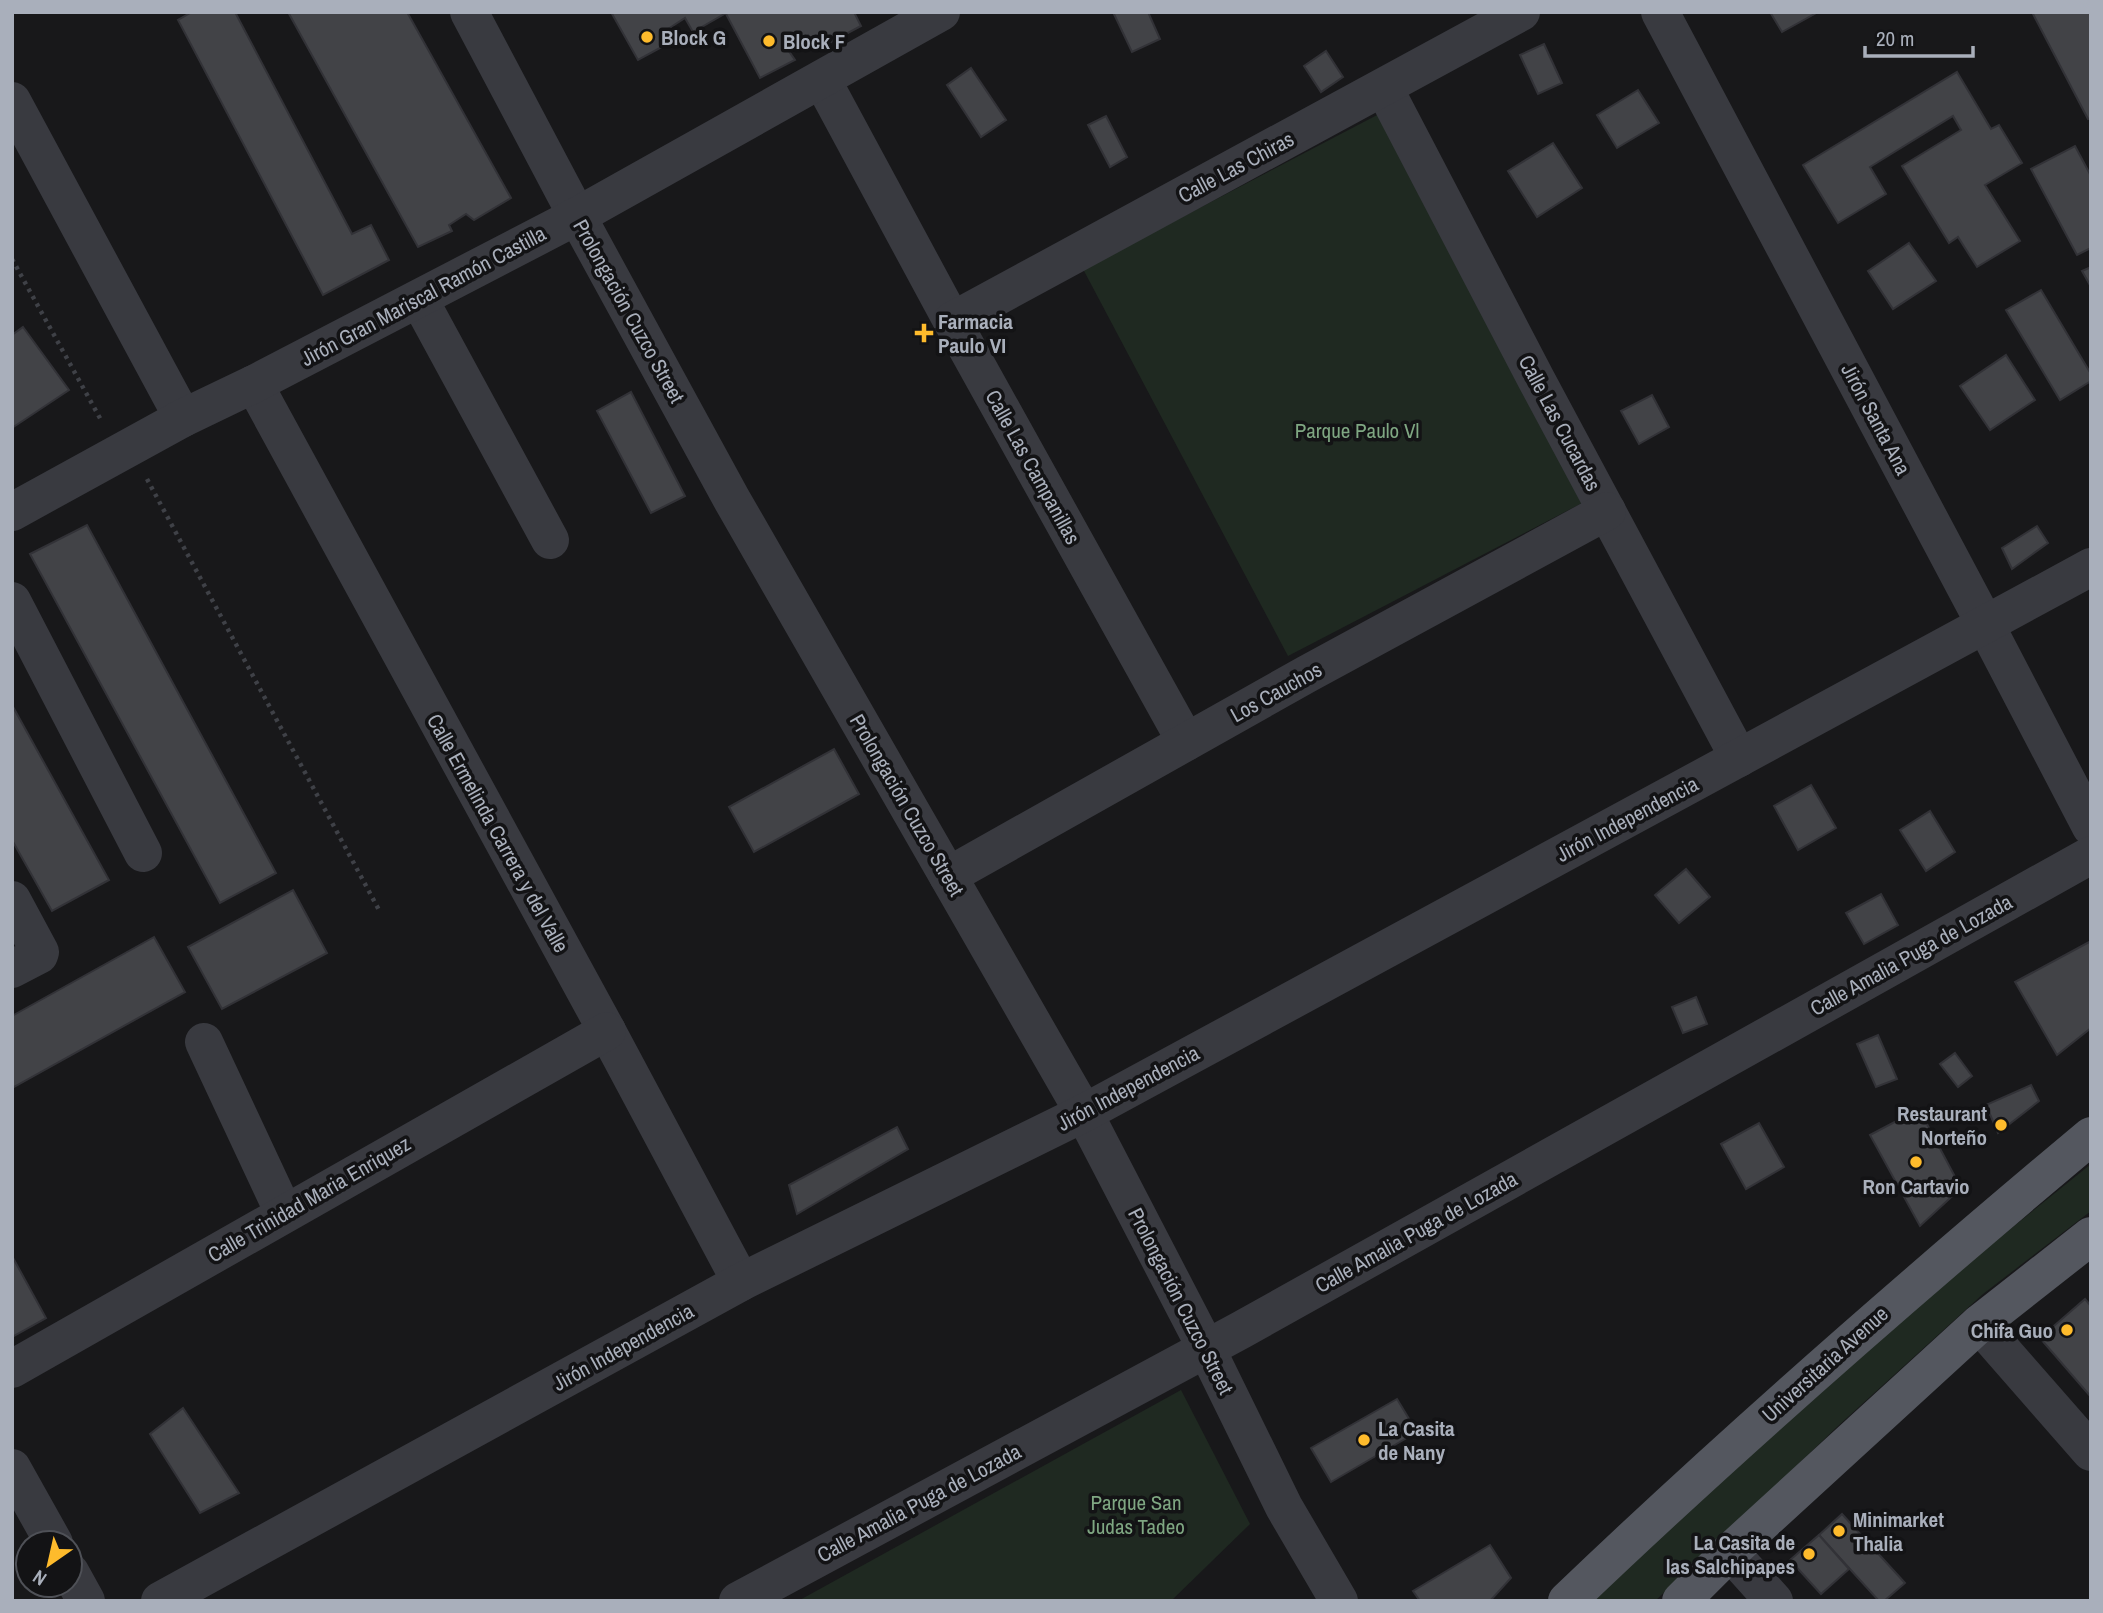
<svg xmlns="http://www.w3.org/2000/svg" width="2103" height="1613" font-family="'Archivo Narrow',sans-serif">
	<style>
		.green { fill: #1f2921 }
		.building { fill: #424347; stroke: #323237; stroke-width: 2 }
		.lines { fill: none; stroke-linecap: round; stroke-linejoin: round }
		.path { stroke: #3f4147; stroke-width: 4.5; stroke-dasharray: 3.5 5; stroke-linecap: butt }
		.minor { stroke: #393a40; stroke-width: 38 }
		.major { stroke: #54575f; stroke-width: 38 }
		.poi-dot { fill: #febb2c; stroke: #131315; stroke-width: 2.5 }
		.labels { text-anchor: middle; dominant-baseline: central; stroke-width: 7; stroke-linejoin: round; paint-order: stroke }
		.poi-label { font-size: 21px; font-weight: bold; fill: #a9afbb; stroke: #131315; text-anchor: start }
		.street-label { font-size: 21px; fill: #a9afbb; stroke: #131315 }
		.park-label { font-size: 21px; fill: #7fa782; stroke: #131315 }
	</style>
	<rect width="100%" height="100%" fill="#18181a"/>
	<g class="green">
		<polygon points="1379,114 1584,502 1288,656 1083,269"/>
		<polygon points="2091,1164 2091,1211 1983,1294 1838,1426 1655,1601 1594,1601 1798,1400"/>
		<polygon points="1181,1390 1250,1524 1171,1601 798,1601"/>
	</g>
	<g class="building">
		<polygon points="192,12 235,12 352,234 371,225 389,260 323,295 178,20"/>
		<polygon points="288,12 407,12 511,198 474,220 466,214 449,225 452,231 418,247"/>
		<polygon points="611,12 725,12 726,13 693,32 685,18 665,31 671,42 638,60"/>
		<polygon points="725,12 854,12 861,26 816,50 808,35 786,47 795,60 760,78"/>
		<polygon points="1113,12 1148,12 1160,39 1132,52"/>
		<polygon points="1770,12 1818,12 1782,32"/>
		<polygon points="2032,12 2091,12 2091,118 2088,119"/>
		<polygon points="1544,44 1562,83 1538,94 1520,55"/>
		<polygon points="1326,51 1343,77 1321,92 1304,66"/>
		<polygon points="971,68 1006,120 981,137 947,85"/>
		<polygon points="1957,72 1991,129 1999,125 2022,163 1985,185 2020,241 1977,267 1958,237 1949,243 1902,166 1961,130 1953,116 1870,167 1886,194 1838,223 1803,165"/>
		<polygon points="1638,90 1659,123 1617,148 1597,115"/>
		<polygon points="1106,116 1127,157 1110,167 1088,125"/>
		<polygon points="1553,143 1582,188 1537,217 1508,171"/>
		<polygon points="2075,146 2091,176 2091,248 2077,255 2031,169"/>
		<polygon points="1909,243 1936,281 1893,309 1868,271"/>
		<polygon points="2091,267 2091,287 2082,271"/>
		<polygon points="2041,290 2091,374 2091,381 2060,400 2006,310"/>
		<polygon points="23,327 69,390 12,428 12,335"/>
		<polygon points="2006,355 2035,400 1990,430 1960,386"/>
		<polygon points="631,392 685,496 651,513 597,411"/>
		<polygon points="1652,395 1669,427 1639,444 1621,411"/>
		<polygon points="87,525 276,873 220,903 30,554"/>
		<polygon points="2037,526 2048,543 2012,569 2002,548"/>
		<polygon points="12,705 109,880 52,911 12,840"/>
		<polygon points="834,749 859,794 754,852 729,807"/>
		<polygon points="1811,785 1836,828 1798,850 1774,806"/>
		<polygon points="1930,811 1955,852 1926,871 1900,830"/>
		<polygon points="1686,869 1710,897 1679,923 1655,895"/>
		<polygon points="293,890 327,953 222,1009 188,947"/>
		<polygon points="1881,894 1898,925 1864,944 1846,913"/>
		<polygon points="154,937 185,992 12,1088 12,1016"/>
		<polygon points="2091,941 2091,1028 2057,1055 2015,982"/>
		<polygon points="1696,997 1707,1024 1683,1033 1672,1007"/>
		<polygon points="1878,1035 1897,1079 1876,1087 1857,1044"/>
		<polygon points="1955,1053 1972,1076 1958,1087 1940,1064"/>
		<polygon points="2031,1085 2039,1101 1998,1133 1986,1105"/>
		<polygon points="1919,1109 1961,1188 1920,1226 1870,1135"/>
		<polygon points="1759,1123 1784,1167 1746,1189 1721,1144"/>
		<polygon points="897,1127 908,1149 797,1214 789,1185"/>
		<polygon points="12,1256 46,1318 12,1337"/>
		<polygon points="2085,1299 2091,1306 2091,1397 2040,1338"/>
		<polygon points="1397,1399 1417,1432 1331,1482 1311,1448"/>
		<polygon points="183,1408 239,1493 200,1513 150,1434"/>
		<polygon points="1842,1514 1905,1583 1884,1601 1879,1601 1819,1535"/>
		<polygon points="1819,1535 1849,1569 1821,1594 1790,1560"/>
		<polygon points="1490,1545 1511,1578 1490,1601 1420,1601 1413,1591"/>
	</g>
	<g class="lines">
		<g class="path">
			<polyline points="12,259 101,420"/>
			<polyline points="147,479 379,910"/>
		</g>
		<g class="minor">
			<polyline points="469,12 577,216 731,498 1084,1113 1206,1348 1284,1507 1339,1601"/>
			<polyline points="1660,12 1985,624 2091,827"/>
			<polyline points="822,80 952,321 1186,742"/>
			<polyline points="1384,88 1536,379 1739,758"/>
			<polyline points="12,101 183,418"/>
			<polyline points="419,299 550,540"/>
			<polyline points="952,321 1521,12"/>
			<polyline points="254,384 607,1031 741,1282"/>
			<polyline points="12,512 183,418 254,384 577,216 941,12"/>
			<polyline points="12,601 143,853"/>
			<polyline points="948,876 1307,674 1607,511"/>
			<polyline points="12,900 40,952 39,955 12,969"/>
			<polyline points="204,1042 284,1213"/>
			<polyline points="1979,1324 2091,1452"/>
			<polyline points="12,1369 607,1031"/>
			<polyline points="12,1468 54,1543"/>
			<polyline points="1730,1552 1774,1601"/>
			<polyline points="70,1572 86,1601"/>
			<polyline points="160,1601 741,1282 1084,1113 2091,567"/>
			<polyline points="738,1601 1241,1330 2091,855"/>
		</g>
		<g class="major">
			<path d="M1567 1601C1736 1439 1912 1286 2091 1136"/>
			<polyline points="1681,1601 1730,1552 1979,1324 2091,1236"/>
		</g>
	</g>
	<g class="poi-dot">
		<circle cx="647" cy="37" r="7"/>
		<circle cx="769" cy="41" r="7"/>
		<path d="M920.5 322.5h7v7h7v7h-7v7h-7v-7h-7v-7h7z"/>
		<circle cx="2001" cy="1125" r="7"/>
		<circle cx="1916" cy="1162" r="7"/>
		<circle cx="2067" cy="1330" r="7"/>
		<circle cx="1364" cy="1440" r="7"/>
		<circle cx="1839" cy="1531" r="7"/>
		<circle cx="1809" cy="1554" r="7"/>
	</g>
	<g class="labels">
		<g class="poi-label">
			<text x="661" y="37">Block G</text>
			<text x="783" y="41">Block F</text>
			<text x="938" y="321">Farmacia<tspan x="938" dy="24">Paulo VI</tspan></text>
			<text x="1987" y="1113" text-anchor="end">Restaurant<tspan x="1987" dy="24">Norteño</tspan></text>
			<text x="1916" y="1186" text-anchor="middle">Ron Cartavio</text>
			<text x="2053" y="1330" text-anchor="end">Chifa Guo</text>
			<text x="1378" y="1428">La Casita<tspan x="1378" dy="24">de Nany</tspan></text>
			<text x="1853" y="1519">Minimarket<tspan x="1853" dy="24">Thalia</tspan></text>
			<text x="1795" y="1542" text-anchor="end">La Casita de<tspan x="1795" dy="24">las Salchipapes</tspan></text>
		</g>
		<g class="street-label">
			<text transform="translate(1236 167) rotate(-28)">Calle Las Chiras</text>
			<text transform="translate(423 296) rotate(-28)">Jirón Gran Mariscal Ramón Castilla</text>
			<text transform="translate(629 311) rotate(61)">Prolongación Cuzco Street</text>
			<text transform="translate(1876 419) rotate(62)">Jirón Santa Ana</text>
			<text transform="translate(1560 423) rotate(62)">Calle Las Cucardas</text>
			<text transform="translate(1033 467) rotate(61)">Calle Las Campanillas</text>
			<text transform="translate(1276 692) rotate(-29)">Los Cauchos</text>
			<text transform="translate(907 805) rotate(60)">Prolongación Cuzco Street</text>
			<text transform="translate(1627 819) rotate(-28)">Jirón Independencia</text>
			<text transform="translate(498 833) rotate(61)">Calle Ermelinda Carrera y del Valle</text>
			<text transform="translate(1911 955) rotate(-29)">Calle Amalia Puga de Lozada</text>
			<text transform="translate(1128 1088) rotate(-28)">Jirón Independencia</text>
			<text transform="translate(309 1199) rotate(-30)">Calle Trinidad Maria Enriquez</text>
			<text transform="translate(1416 1232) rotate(-29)">Calle Amalia Puga de Lozada</text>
			<text transform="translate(1181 1301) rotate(63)">Prolongación Cuzco Street</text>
			<text transform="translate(623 1347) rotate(-29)">Jirón Independencia</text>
			<text transform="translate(1825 1364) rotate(-42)">Universitaria Avenue</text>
			<text transform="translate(919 1503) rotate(-28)">Calle Amalia Puga de Lozada</text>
		</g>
		<g class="park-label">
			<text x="1357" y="430">Parque Paulo Vl</text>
			<text x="1136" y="1502">Parque San<tspan x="1136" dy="24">Judas Tadeo</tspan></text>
		</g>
	</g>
	<rect width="2103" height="1613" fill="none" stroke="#a9afbb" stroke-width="28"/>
	<g transform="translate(49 1564) rotate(214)"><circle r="33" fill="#131315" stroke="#4f5157" stroke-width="2"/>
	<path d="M0-5L12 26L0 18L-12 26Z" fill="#febb2c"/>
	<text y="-10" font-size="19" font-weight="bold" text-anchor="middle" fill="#a9afbb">N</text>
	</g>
	<path d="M1865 46v10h108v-10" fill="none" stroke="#a9afbb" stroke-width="3.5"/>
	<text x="1876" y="46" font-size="21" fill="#a9afbb" stroke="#131315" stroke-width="5" paint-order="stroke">20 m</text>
</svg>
